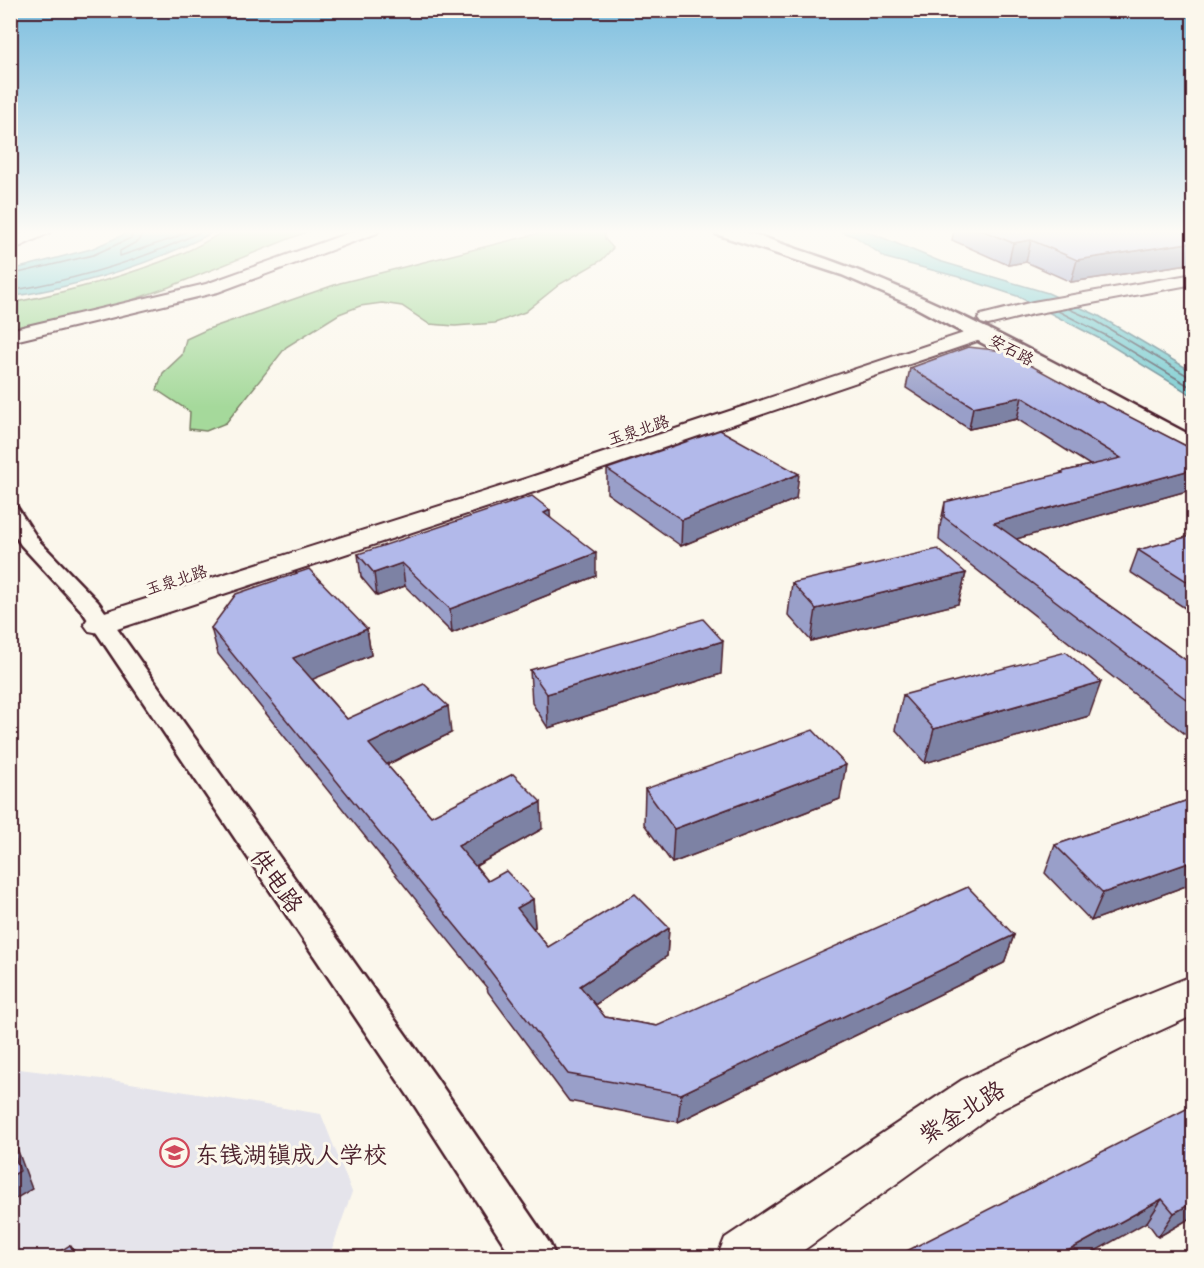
<svg xmlns="http://www.w3.org/2000/svg" width="1204" height="1268" font-family="Mali,'LXGW WenKai TC',sans-serif">
	<style>
		.built { fill: #e5e4eb }
		.green { fill: #a5d99b; stroke: #787c63; stroke-width: 1.5 }
		.water { fill: #7accd1; stroke: #67878f; stroke-width: 1.5 }
		.lines { fill: none; stroke-linecap: round; stroke-linejoin: round }
		.shore { stroke: #5d646d; stroke-width: 1.5 }
		.street-casing { stroke: #4a1f2b; stroke-width: 5 }
		.secondary-casing { stroke: #4a1f2b; stroke-width: 4 }
		.primary-casing { stroke: #4a1f2b; stroke-width: 5 }
		.street { fill: #fbf7ec; fill-rule: evenodd }
		.secondary { fill: #fbf7ec; fill-rule: evenodd }
		.primary { fill: #fbf7ec; fill-rule: evenodd }
		.wall { fill: #999fc9; stroke: #4a1f2b; stroke-width: 1.5 }
		.shaded-wall { fill: #7d82a4; stroke: #4a1f2b; stroke-width: 1.5 }
		.building { fill: #b2b9ea; stroke: #4a1f2b; stroke-width: 1.5 }
		.labels { text-anchor: middle; dominant-baseline: central; stroke-width: 6; stroke-linejoin: round; paint-order: stroke }
		.far-street-label { font-size: 16px; fill: #4a1f2b; stroke: #fbf7ec }
		.near-street-label { font-size: 24px; fill: #4a1f2b; stroke: #fbf7ec }
		.near-poi-label { font-size: 24px; fill: #4a1f2b; stroke: #fbf7ec; text-anchor: start }
	</style>
	<rect width="100%" height="100%" fill="#fbf7ec"/>
	<filter id="ink" filterUnits="userSpaceOnUse"><feTurbulence type="fractalNoise" baseFrequency=".0167" numOctaves="2"/><feDisplacementMap in="SourceGraphic" scale="12" xChannelSelector="R" yChannelSelector="G"/><feConvolveMatrix kernelMatrix="1 2 1 2 8 2 1 2 1" color-interpolation-filters="sRGB"/></filter>
	<g filter="url(#ink)">
		<polygon class="built" points="11,1068 118,1081 321,1114 352,1192 329,1257 11,1258"/>
		<g class="green">
			<path d="M227 230H311L169 287 109 308 11 333V303C67 292 125 277 178 255 195 249 211 238 227 230Z"/>
			<polygon points="552,230 601,230 604,231 605,239 613,248 602,260 560,284 525,312 495,323 455,326 429,324 402,306 382,303 360,306 339,314 286,347 226,423 206,431 189,429 190,412 157,390 163,373 182,355 186,339 208,329 340,283"/>
		</g>
		<g class="water">
			<path d="M134 230H217C152 265 83 285 11 297V270L91 249Z"/>
			<polygon points="837,230 864,230 939,261 1048,293 1099,316 1193,372 1193,396 1102,340 1017,296 959,277 886,258 856,237"/>
		</g>
		<g class="lines">
			<g class="shore">
				<polyline points="143,230 140,240 120,251 120,256 174,238 189,230"/>
				<polyline points="10,275 93,255 131,238 135,230"/>
				<path d="M10 291C78 279 142 261 204 230"/>
				<polyline points="1069,309 1096,321 1188,376 1194,377"/>
				<polyline points="1058,311 1105,335 1194,389"/>
			</g>
			<defs>
				<polygon id="street" points="10,505 17,507 39,541 98,602 435,1076 550,1244 556,1258 513,1258 411,1100 82,611 21,545 10,528"/>
				<g id="secondary">
					<polygon points="31,230 51,230 49,233 10,251 10,239"/>
					<polygon points="357,230 379,230 377,233 218,292 10,342 10,330 206,284"/>
					<polygon points="1194,274 1194,284 1033,314 988,325 981,323 978,319 981,315 1033,302"/>
					<polygon points="982,327 989,329 992,333 989,337 543,489 111,631 100,633 89,631 84,624 89,617 525,479"/>
					<polygon points="1194,975 1194,1015 1135,1042 996,1112 793,1258 717,1258 725,1238 962,1080 1103,1012"/>
				</g>
				<path id="primary" d="M714 230C742 227 770 240 797 249 937 294 1064 369 1194 437V455L1185 452 913 306 842 275 716 234Z"/>
			</defs>
			<use href="#street" class="street-casing"/>
			<use href="#secondary" class="secondary-casing"/>
			<use href="#primary" class="primary-casing"/>
			<use href="#street" class="street"/>
			<use href="#secondary" class="secondary"/>
			<use href="#primary" class="primary"/>
		</g>
		<g class="wall">
			<polygon points="953,230 1194,230 1194,263 1071,282 1026,262 1008,265 952,240 954,230"/>
			<polygon points="910,368 1098,402 1194,450 1194,489 1016,539 1194,666 1194,741 939,540 940,526 945,502 1061,474 1061,472 1090,465 1017,419 969,429 906,388"/>
			<polygon points="607,469 796,499 681,546 607,493"/>
			<polygon points="550,517 596,576 452,633 405,586 377,596 361,577 358,554"/>
			<polygon points="1194,535 1194,614 1130,572 1138,550"/>
			<polygon points="966,573 958,604 811,641 788,615 792,583"/>
			<polygon points="211,628 367,629 371,655 312,679 347,719 451,733 387,765 431,816 542,829 476,866 488,881 533,899 535,927 533,928 548,947 669,928 667,956 595,1005 605,1017 657,1026 1014,935 1004,963 678,1122 569,1101 488,992 487,988 218,654"/>
			<polygon points="530,670 721,674 548,728 532,703"/>
			<polygon points="903,695 1089,716 925,763 895,729"/>
			<polygon points="645,789 840,799 672,863 644,824"/>
			<polygon points="1194,798 1194,883 1091,921 1045,873 1055,845"/>
			<polygon points="1194,1105 1194,1216 1158,1237 1147,1222"/>
		</g>
		<g class="shaded-wall">
			<polygon points="1031,240 1026,262 1008,265 1013,243"/>
			<polygon points="1194,242 1194,263 1071,282 1077,260"/>
			<polygon points="1022,397 1017,419 969,429 973,407"/>
			<polygon points="1194,469 1194,489 988,547 994,523"/>
			<polygon points="799,474 796,499 681,546 682,520"/>
			<polygon points="550,510 551,533 544,513"/>
			<polygon points="596,553 596,576 452,633 450,609"/>
			<polygon points="402,563 405,586 377,596 374,573"/>
			<polygon points="966,573 958,604 811,641 816,609"/>
			<polygon points="367,629 371,655 299,685 293,658"/>
			<polygon points="723,641 721,674 548,728 547,694"/>
			<polygon points="1101,682 1089,716 925,763 934,729"/>
			<polygon points="448,706 451,733 373,771 369,744"/>
			<polygon points="846,765 840,799 672,863 674,829"/>
			<polygon points="541,802 542,829 461,874 458,846"/>
			<polygon points="1194,861 1194,883 1091,921 1103,893"/>
			<polygon points="533,899 535,927 519,936 517,908"/>
			<polygon points="669,928 667,956 581,1014 580,986"/>
			<polygon points="1014,935 1004,963 678,1122 681,1094"/>
			<polygon points="10,1129 32,1189 10,1202"/>
			<polygon points="1162,1199 1147,1222 1085,1257 1057,1257"/>
			<polygon points="1194,1202 1194,1216 1158,1237 1174,1213"/>
			<polygon points="70,1245 79,1257 76,1257"/>
		</g>
		<g class="building">
			<polygon points="981,230 1194,230 1194,242 1077,260 1031,240 1013,243"/>
			<polygon points="968,347 1004,351 1098,402 1101,402 1194,450 1194,469 994,523 1194,666 1194,705 944,517 945,502 1063,473 1061,472 1121,458 1022,397 973,407 910,368"/>
			<polygon points="720,430 799,474 682,520 607,469"/>
			<polygon points="532,496 550,510 544,513 596,553 450,609 402,563 374,573 358,554"/>
			<polygon points="1194,535 1194,586 1138,550"/>
			<polygon points="938,549 966,573 816,609 792,583"/>
			<polygon points="309,569 367,629 293,658 347,719 424,684 448,706 369,744 431,816 513,774 541,802 458,846 488,881 506,871 533,899 517,908 548,947 635,894 669,928 580,986 605,1017 657,1026 968,887 1014,935 681,1094 568,1074 485,964 486,963 211,628 236,594"/>
			<polygon points="703,619 723,641 547,694 530,670"/>
			<polygon points="1066,652 1101,682 934,729 903,695"/>
			<polygon points="813,730 846,765 674,829 645,789"/>
			<polygon points="1194,798 1194,861 1103,893 1055,845"/>
			<polygon points="1194,1105 1194,1202 1174,1213 1162,1199 1057,1257 895,1257"/>
			<polygon points="10,1143 20,1171 10,1177"/>
			<polygon points="70,1245 76,1257 51,1257"/>
		</g>
	</g>
	<linearGradient id="sky" x2="0" y2="1"><stop stop-color="#7cbedf"/><stop offset="0.57" stop-color="#fdfbf6"/><stop offset="1" stop-color="#fdfbf6" stop-opacity="0"/></linearGradient>
	<rect width="1204" height="407" fill="url(#sky)"/>
	<defs>
		<symbol id="university-ring" viewBox="-11 -11 22 22"><circle r="9.5" fill="#fbf7ec" stroke="#d1495b" stroke-width="1.5"/><path d="M0-5L7-2L0 1L-7-2ZM-4 1L0 2.5L4 1V4Q0 6-4 4Z" fill="#d1495b"/></symbol>
	</defs>
	<g fill-rule="evenodd">
		<use href="#university-ring" x="158" y="1136" width="33" height="33"/>
	</g>
	<g class="labels">
		<g class="far-street-label">
			<text transform="translate(1012 349) rotate(28)">安石路</text>
			<text transform="translate(638 429) rotate(-18)">玉泉北路</text>
			<text transform="translate(176 579) rotate(-18)">玉泉北路</text>
		</g>
		<g class="near-street-label">
			<text transform="translate(278 880) rotate(55)">供电路</text>
			<text transform="translate(961 1111) rotate(-32)">紫金北路</text>
		</g>
		<g class="near-poi-label">
			<text x="195" y="1153">东钱湖镇成人学校</text>
		</g>
	</g>
	<rect width="1204" height="1268" fill="none" stroke="#fbf7ec" stroke-width="36"/>
	<rect x="18" y="18" width="1168" height="1232" fill="none" stroke="#4a1f2b" stroke-width="2" filter="url(#ink)"/>
</svg>
